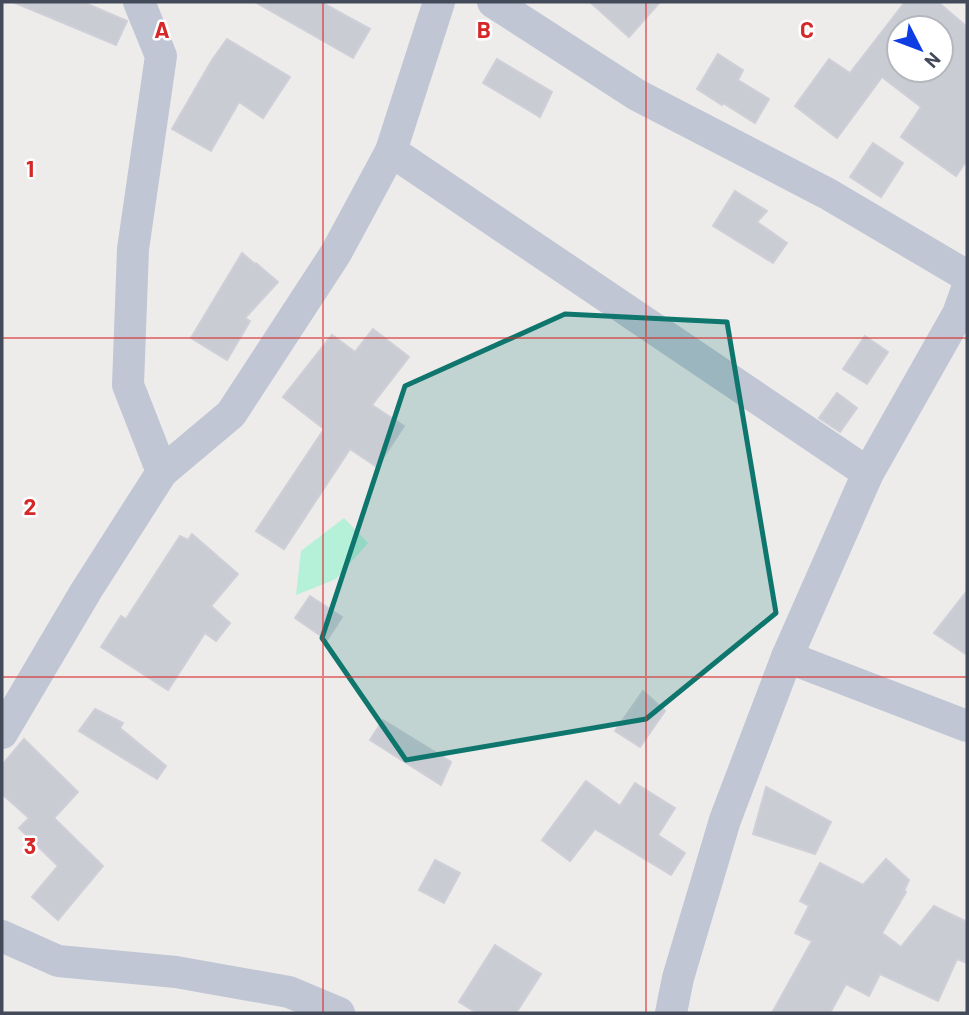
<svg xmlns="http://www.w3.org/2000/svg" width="969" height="1015" font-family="Barlow,sans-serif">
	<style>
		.green { fill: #b5f0d9 }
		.building { fill: #caccd4; stroke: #cfcfd8; stroke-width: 2; fill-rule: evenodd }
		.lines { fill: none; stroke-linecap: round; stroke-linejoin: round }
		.minor { stroke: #c0c6d4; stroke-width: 32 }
		.marked { fill: #0f766e; fill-opacity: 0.2; stroke: #0f766e; stroke-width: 5; stroke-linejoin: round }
		.grid { fill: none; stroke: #d62828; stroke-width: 2; stroke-opacity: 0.55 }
		.grid-label { font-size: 23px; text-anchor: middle; font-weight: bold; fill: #d62828; stroke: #fff; stroke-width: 5; stroke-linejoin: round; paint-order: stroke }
	</style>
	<rect width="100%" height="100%" fill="#eeeceb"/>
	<polygon class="green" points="344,518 368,543 336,579 296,595 301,551"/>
	<g class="building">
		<polygon points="13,2 83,2 127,21 116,45"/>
		<polygon points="255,2 321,2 370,29 353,58"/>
		<polygon points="590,2 660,2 629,37"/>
		<path d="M905 2H938L967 27V160L956 176 901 137 921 107 882 77 837 138 795 106 829 59 850 73ZM899 28H941V70H899Z"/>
		<polygon points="227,39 290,77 263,118 239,102 211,151 172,129 212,60"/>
		<polygon points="718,54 743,70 738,80 769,99 755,123 723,103 722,105 697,89"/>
		<polygon points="497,59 552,92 540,117 483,83"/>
		<polygon points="873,143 903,163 881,197 850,177"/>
		<polygon points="735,191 767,211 757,222 787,243 773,263 713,226"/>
		<polygon points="242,253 255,264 256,263 278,282 245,318 250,321 227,360 191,338"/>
		<polygon points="373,329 409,357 372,405 404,426 377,467 350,449 284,549 256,531 324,429 283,397 332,335 355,352"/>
		<polygon points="865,336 888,352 867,384 843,369"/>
		<polygon points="837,393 857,408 840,432 819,418"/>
		<polygon points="192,534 238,574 211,606 230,623 216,641 205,633 168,690 101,647 121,616 126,619 180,536 188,540"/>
		<polygon points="967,591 967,655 934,633"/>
		<polygon points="310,596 342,617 327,640 295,618"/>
		<polygon points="643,691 665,711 640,747 615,731"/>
		<polygon points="95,709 123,723 120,728 166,766 157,779 79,731"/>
		<polygon points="383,720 451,762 441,785 370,740"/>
		<polygon points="24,739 78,792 54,818 103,866 58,920 32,897 58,866 19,828 29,818 2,794 2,765"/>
		<polygon points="586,781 620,806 635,783 675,808 658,835 685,853 671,875 595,829 570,861 542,840"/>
		<polygon points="766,787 831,822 815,854 753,834"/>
		<polygon points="886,859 909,880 904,891 906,892 882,933 901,947 934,906 967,922 967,963 957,959 938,1001 880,974 869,996 846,984 830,1013 772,1013 812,941 795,933 809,906 800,901 820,863 863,885"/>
		<polygon points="435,860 460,873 444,903 419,890"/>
		<polygon points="495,945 541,974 516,1013 477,1013 459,1002"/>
	</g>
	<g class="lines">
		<g class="minor">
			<polyline points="139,2 161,56 133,249 128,385 162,472"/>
			<polyline points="493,2 637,95 828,194 967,276"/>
			<polyline points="391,151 868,473"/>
			<polyline points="787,657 967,726"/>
			<polyline points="2,733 86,591 162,472 231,414 336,253 391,151 439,2"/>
			<polyline points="2,936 58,961 176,972 289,992 339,1013"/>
			<polyline points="671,1013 678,978 725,820 787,657 868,473 958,314 967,289"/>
		</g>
	</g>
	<path class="marked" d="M565 314 727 322 776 613 646 719 406 760 322 638 405 386Z"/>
	<path class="grid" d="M323 2V1013M646 2V1013M2 338H967M2 677H967"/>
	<g class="grid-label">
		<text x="162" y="38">A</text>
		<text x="484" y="38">B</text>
		<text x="807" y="38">C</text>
		<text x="30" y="177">1</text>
		<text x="30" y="515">2</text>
		<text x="30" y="854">3</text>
	</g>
	<rect width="969" height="1015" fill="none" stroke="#434a59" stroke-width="7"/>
	<g transform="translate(920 49) rotate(132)"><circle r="33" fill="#ffffff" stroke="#b4b7bd" stroke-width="2"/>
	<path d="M0-5L12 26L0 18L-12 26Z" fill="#0f3de4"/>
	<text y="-10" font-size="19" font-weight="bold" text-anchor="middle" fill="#434a59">N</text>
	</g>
</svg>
